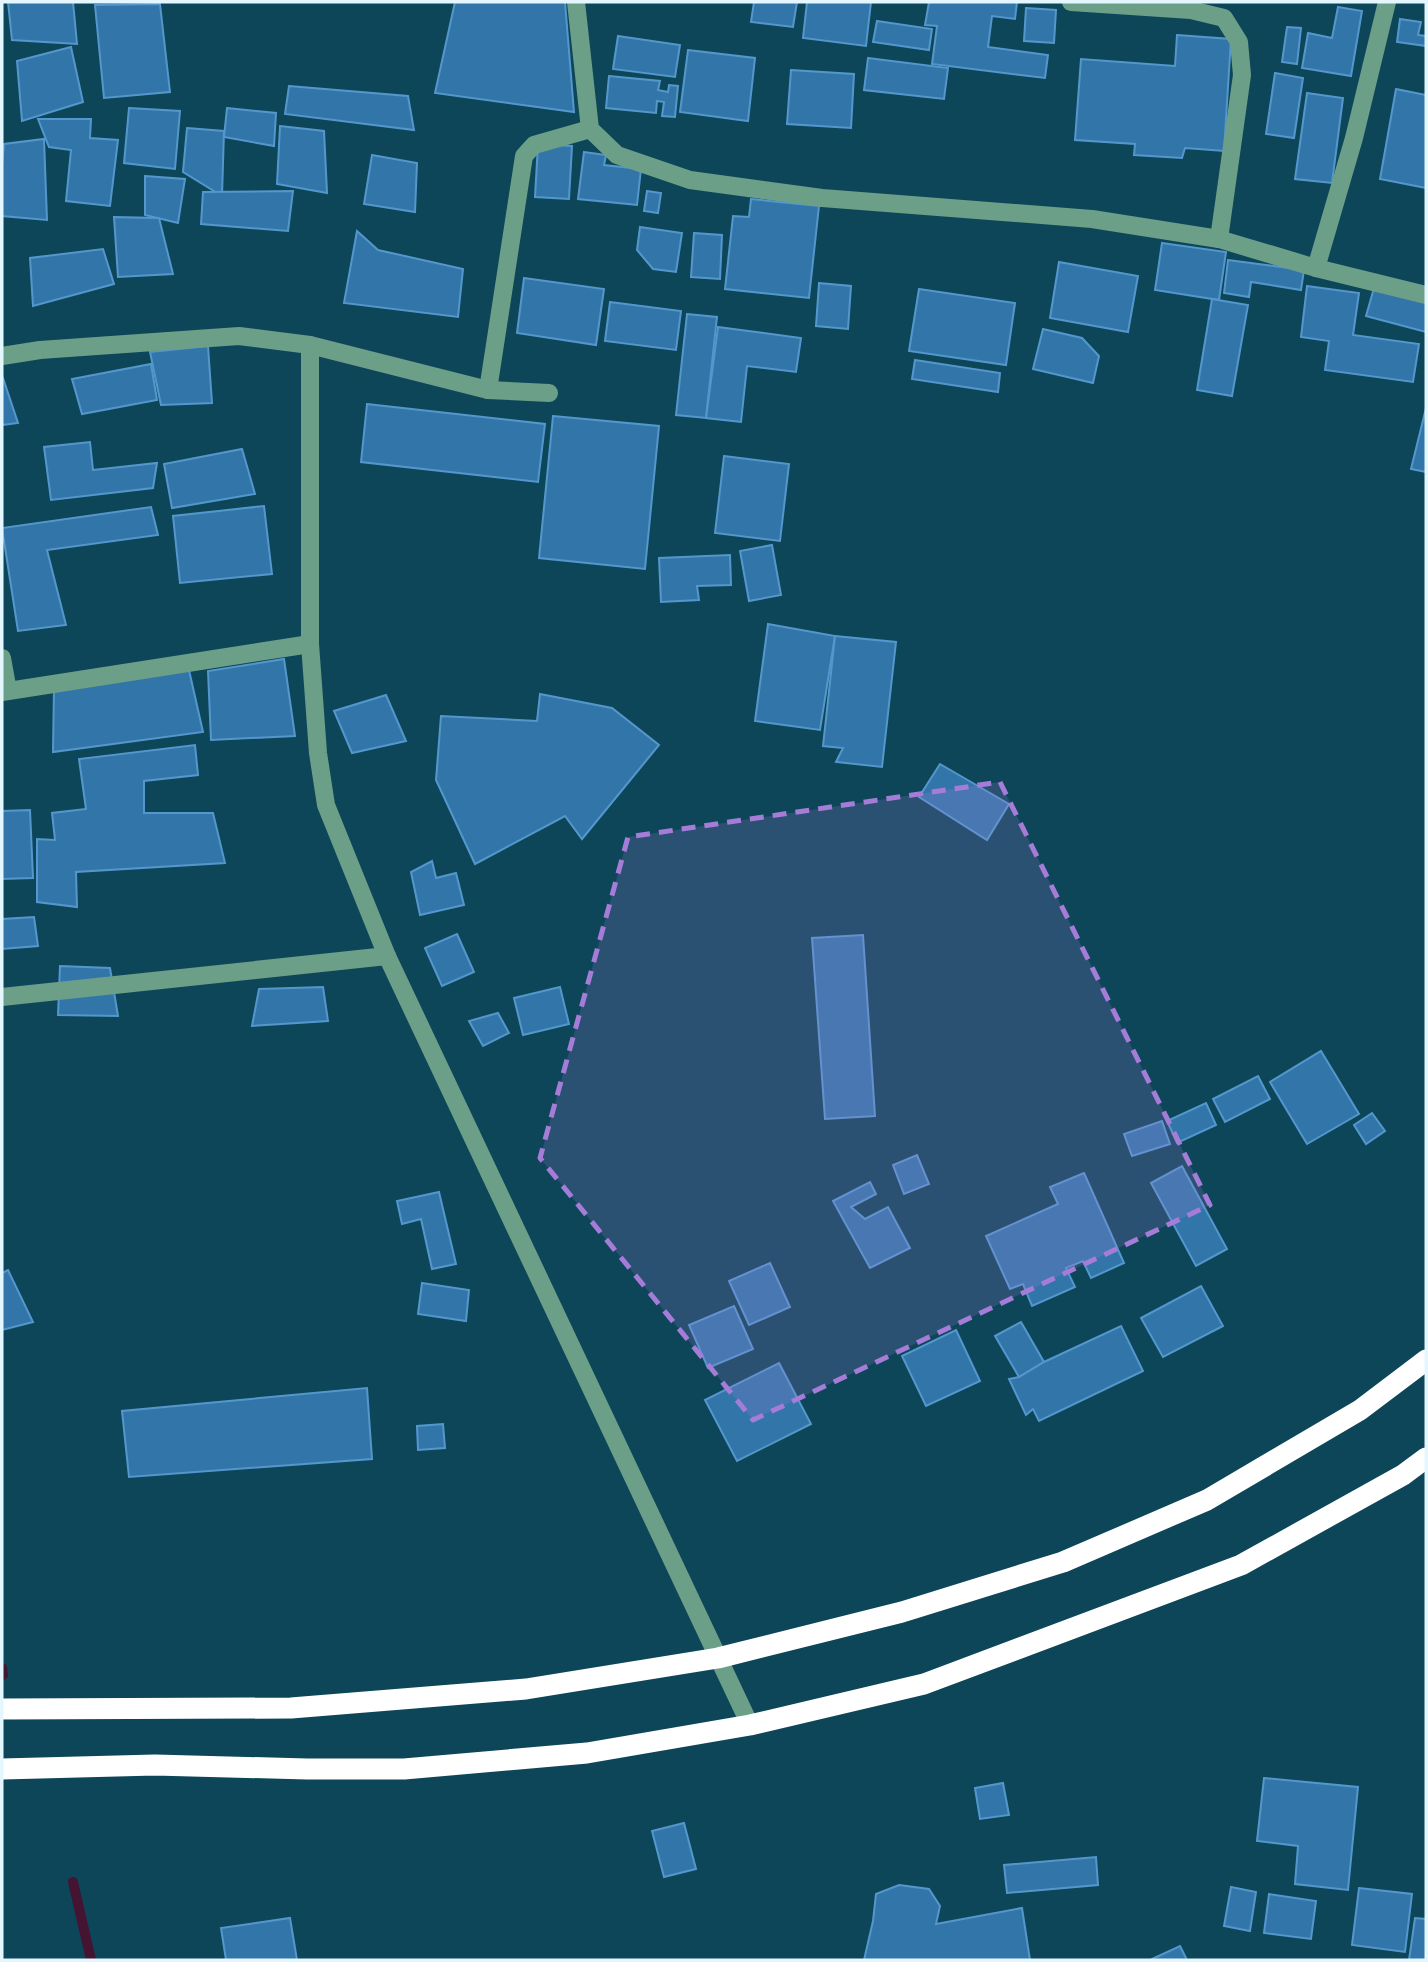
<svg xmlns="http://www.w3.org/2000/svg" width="1428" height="1962" font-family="'Sofia Sans Condensed',sans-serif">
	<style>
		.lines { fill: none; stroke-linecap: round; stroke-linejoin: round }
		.stream { stroke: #441432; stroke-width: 10 }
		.building { fill: #3276a9; stroke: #5497cd; stroke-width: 2 }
		.minor { stroke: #6c9f88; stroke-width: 18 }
		.highway { stroke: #fff; stroke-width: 21 }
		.marked { fill: #a57dd8; fill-opacity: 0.2; stroke: #a57dd8; stroke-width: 5; stroke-dasharray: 14 9; stroke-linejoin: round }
	</style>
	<rect width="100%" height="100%" fill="#0d4659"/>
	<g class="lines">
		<g class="stream">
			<polyline points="2,1668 3,1675"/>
			<polyline points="73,1882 91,1960"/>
		</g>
	</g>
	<g class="building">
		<polygon points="8,2 73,2 77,44 12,40"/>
		<polygon points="455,2 565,2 574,112 435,93"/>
		<polygon points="754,2 797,2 793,27 751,22"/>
		<polygon points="807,2 871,2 866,46 803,38"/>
		<polygon points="929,2 1017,2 1015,19 992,16 988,47 1048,55 1045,78 932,64 937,26 925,25"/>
		<polygon points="160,4 170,92 104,98 95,5"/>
		<polygon points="1338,7 1362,11 1351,76 1302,68 1308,33 1332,38"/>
		<polygon points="1026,8 1056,10 1054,43 1024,41"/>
		<polygon points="1400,19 1421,22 1418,35 1426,36 1426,46 1397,42"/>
		<polygon points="877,21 932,29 929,50 873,42"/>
		<polygon points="1287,27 1301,28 1297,64 1282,62"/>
		<polygon points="1177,35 1231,39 1224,151 1185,148 1182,158 1134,155 1135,144 1075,140 1081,59 1175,66"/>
		<polygon points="618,36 680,45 675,77 613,69"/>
		<polygon points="71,47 83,102 22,121 17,61"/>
		<polygon points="688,50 755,58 748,121 680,112"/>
		<polygon points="868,58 948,68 944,99 864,90"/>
		<polygon points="791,70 854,74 851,128 787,124"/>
		<polygon points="1275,73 1303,78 1294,138 1266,134"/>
		<polygon points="609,76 660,81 658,90 668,92 669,85 678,86 675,117 662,116 664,102 657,101 656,113 606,108"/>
		<polygon points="289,86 408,96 414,130 285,114"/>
		<polygon points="1396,89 1426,95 1426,188 1380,179"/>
		<polygon points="1307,93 1343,98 1332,183 1295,179"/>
		<polygon points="129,108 180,111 175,169 124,163"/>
		<polygon points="227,108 276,113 274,146 224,137"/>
		<polygon points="38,119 91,119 90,138 118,140 110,206 66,201 71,150 49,147"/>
		<polygon points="280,126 324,131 327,193 277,184"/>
		<polygon points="187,128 224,131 222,196 183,172"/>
		<polygon points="44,139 47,220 2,216 2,165 4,144"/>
		<polygon points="538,144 572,146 569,199 535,197"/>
		<polygon points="584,152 606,155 604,165 641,169 637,205 578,199"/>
		<polygon points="372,155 417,163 415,212 364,204"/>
		<polygon points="145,176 185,179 178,223 145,215"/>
		<polygon points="293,191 288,231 201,224 203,192"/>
		<polygon points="647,191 661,193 658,213 644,211"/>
		<polygon points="751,199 819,206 809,298 725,289 733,216 749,217"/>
		<polygon points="114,217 159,218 173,274 118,277"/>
		<polygon points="640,227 682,233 676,272 653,269 637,250"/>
		<polygon points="357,231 378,250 463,269 458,317 344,303"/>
		<polygon points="694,233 722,235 720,279 691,277"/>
		<polygon points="1162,243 1226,252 1219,300 1155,290"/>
		<polygon points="103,249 114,284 33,306 30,258"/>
		<polygon points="1228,260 1304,270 1301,290 1251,282 1249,297 1224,293"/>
		<polygon points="1059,262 1138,276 1128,332 1050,318"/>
		<polygon points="524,278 604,289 596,345 517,333"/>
		<polygon points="819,283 851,286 848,329 816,326"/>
		<polygon points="1307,286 1359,293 1353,335 1419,344 1413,382 1325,370 1329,341 1301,337"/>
		<polygon points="1374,288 1426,302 1426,332 1366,316"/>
		<polygon points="919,289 1015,303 1006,365 909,351"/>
		<polygon points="1212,299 1248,305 1232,396 1197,390"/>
		<polygon points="610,302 681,311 676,350 605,341"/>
		<polygon points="687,314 717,317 706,418 676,415"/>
		<polygon points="718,327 801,338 796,372 747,366 741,422 706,418"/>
		<polygon points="1043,329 1082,338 1099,356 1093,383 1033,369"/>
		<polygon points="208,346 212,403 161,405 150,352"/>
		<polygon points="915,360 1000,373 998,392 912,379"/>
		<polygon points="151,364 157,400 82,414 72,379"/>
		<polygon points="3,378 18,423 2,425 2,379"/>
		<polygon points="367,404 545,424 538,482 361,462"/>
		<polygon points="1426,408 1426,472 1411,469"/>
		<polygon points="553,416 659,426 645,569 539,558"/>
		<polygon points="90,442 93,470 157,463 153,488 51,500 44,447"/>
		<polygon points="242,449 255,494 172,508 164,464"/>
		<polygon points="724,456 789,464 780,541 715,533"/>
		<polygon points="264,506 272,574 180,583 173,516"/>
		<polygon points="151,507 158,535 47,550 66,625 18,631 2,528"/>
		<polygon points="772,545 781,595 749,601 740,551"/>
		<polygon points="730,555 731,585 697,586 699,600 661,602 659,558"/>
		<polygon points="768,624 835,636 820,730 755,721"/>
		<polygon points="835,636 896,642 882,767 836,762 843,748 823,746"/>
		<polygon points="284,659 295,736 211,740 208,671"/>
		<polygon points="189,670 203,732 53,752 54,687"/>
		<polygon points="540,694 612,708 659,745 582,839 565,816 475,864 436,780 441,716 537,721"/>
		<polygon points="386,695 406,741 352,753 334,711"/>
		<polygon points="195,745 198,775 144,781 144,813 213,813 225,863 76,872 77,907 37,902 37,839 55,840 52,813 86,809 79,759"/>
		<polygon points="940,764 1009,804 987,840 919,797"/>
		<polygon points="30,810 33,878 2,879 2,811"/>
		<polygon points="432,861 436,878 456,873 464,905 420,915 411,872"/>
		<polygon points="34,917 38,946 2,949 2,919"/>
		<polygon points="457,934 474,972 442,986 425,948"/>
		<polygon points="863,935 875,1116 825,1119 812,938"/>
		<polygon points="60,966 110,968 118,1016 58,1015"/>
		<polygon points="323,987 328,1021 252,1026 259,989"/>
		<polygon points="560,987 569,1024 523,1035 514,998"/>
		<polygon points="498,1013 509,1033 483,1046 469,1021"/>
		<polygon points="1321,1051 1359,1114 1307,1144 1270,1082"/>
		<polygon points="1258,1076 1270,1099 1225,1122 1213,1099"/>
		<polygon points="1206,1103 1216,1125 1177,1143 1167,1121"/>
		<polygon points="1372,1113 1385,1131 1366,1144 1354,1125"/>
		<polygon points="1162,1121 1170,1144 1132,1156 1124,1134"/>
		<polygon points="917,1155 929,1184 904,1194 893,1165"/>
		<polygon points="1182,1166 1227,1249 1196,1266 1151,1183"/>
		<polygon points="1084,1173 1124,1263 1091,1278 1083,1261 1066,1268 1075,1287 1032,1306 1023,1284 1010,1289 986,1236 1058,1204 1050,1187"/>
		<polygon points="870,1182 876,1194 851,1207 865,1219 888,1207 910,1248 870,1268 833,1201"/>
		<polygon points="439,1192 456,1264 432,1269 421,1219 402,1224 397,1201"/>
		<polygon points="770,1263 790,1307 749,1325 729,1281"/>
		<polygon points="8,1270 33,1322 2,1330 2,1273"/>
		<polygon points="422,1283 469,1290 466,1321 418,1314"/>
		<polygon points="1201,1286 1223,1326 1163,1357 1141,1318"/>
		<polygon points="734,1306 753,1349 708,1368 689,1325"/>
		<polygon points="1021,1322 1044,1362 1019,1377 995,1336"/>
		<polygon points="1121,1326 1143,1371 1039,1421 1033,1409 1026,1415 1009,1379 1019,1377 1044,1362"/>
		<polygon points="956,1330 980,1381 926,1406 902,1356"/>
		<polygon points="779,1363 811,1424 737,1461 705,1400"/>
		<polygon points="367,1388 372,1459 129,1477 122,1411"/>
		<polygon points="443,1424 445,1448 418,1450 417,1426"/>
		<polygon points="1264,1778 1358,1787 1348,1890 1295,1884 1298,1846 1257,1841"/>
		<polygon points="1003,1783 1009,1815 980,1819 975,1788"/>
		<polygon points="684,1823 696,1869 664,1877 652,1831"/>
		<polygon points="1096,1857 1098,1885 1007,1893 1004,1865"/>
		<polygon points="899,1885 929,1889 940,1906 936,1924 1022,1908 1030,1960 864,1960 873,1921 876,1894"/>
		<polygon points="1231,1887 1256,1892 1250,1931 1224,1926"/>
		<polygon points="1359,1888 1412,1894 1405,1952 1352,1945"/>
		<polygon points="1269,1894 1316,1901 1311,1939 1264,1933"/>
		<polygon points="290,1918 297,1960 226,1960 221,1928"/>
		<polygon points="1415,1918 1426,1919 1426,1960 1409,1960"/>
		<polygon points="1180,1946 1187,1960 1150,1960"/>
	</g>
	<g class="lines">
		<g class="minor">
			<polyline points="576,2 590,129 617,155 690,180 822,198 1092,219 1219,239 1316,268 1426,295"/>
			<polyline points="1071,2 1191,10 1224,18 1239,42 1242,75 1219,239"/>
			<polyline points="1316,268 1354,138 1387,2"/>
			<polyline points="310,345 310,644 318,753 326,805 387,956 750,1725"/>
			<polyline points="2,356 40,350 239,336 310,345 488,390 549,393"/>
			<polyline points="488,390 524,156 534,145 590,129"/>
			<polyline points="2,658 8,691"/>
			<polyline points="2,692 310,644"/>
			<polyline points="2,997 387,956"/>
		</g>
		<g class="highway">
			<polyline points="2,1709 291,1708 526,1689 718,1658 902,1612 1063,1562 1207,1500 1360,1410 1426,1360"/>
			<polyline points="2,1769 155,1765 307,1769 404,1769 587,1753 750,1725 924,1684 1241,1565 1403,1475 1426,1458"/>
		</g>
	</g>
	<path class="marked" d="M1000 782 1210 1205 753 1420 540 1158 628 837Z"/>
	<rect width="1428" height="1962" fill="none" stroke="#e5f7fe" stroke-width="7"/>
</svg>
